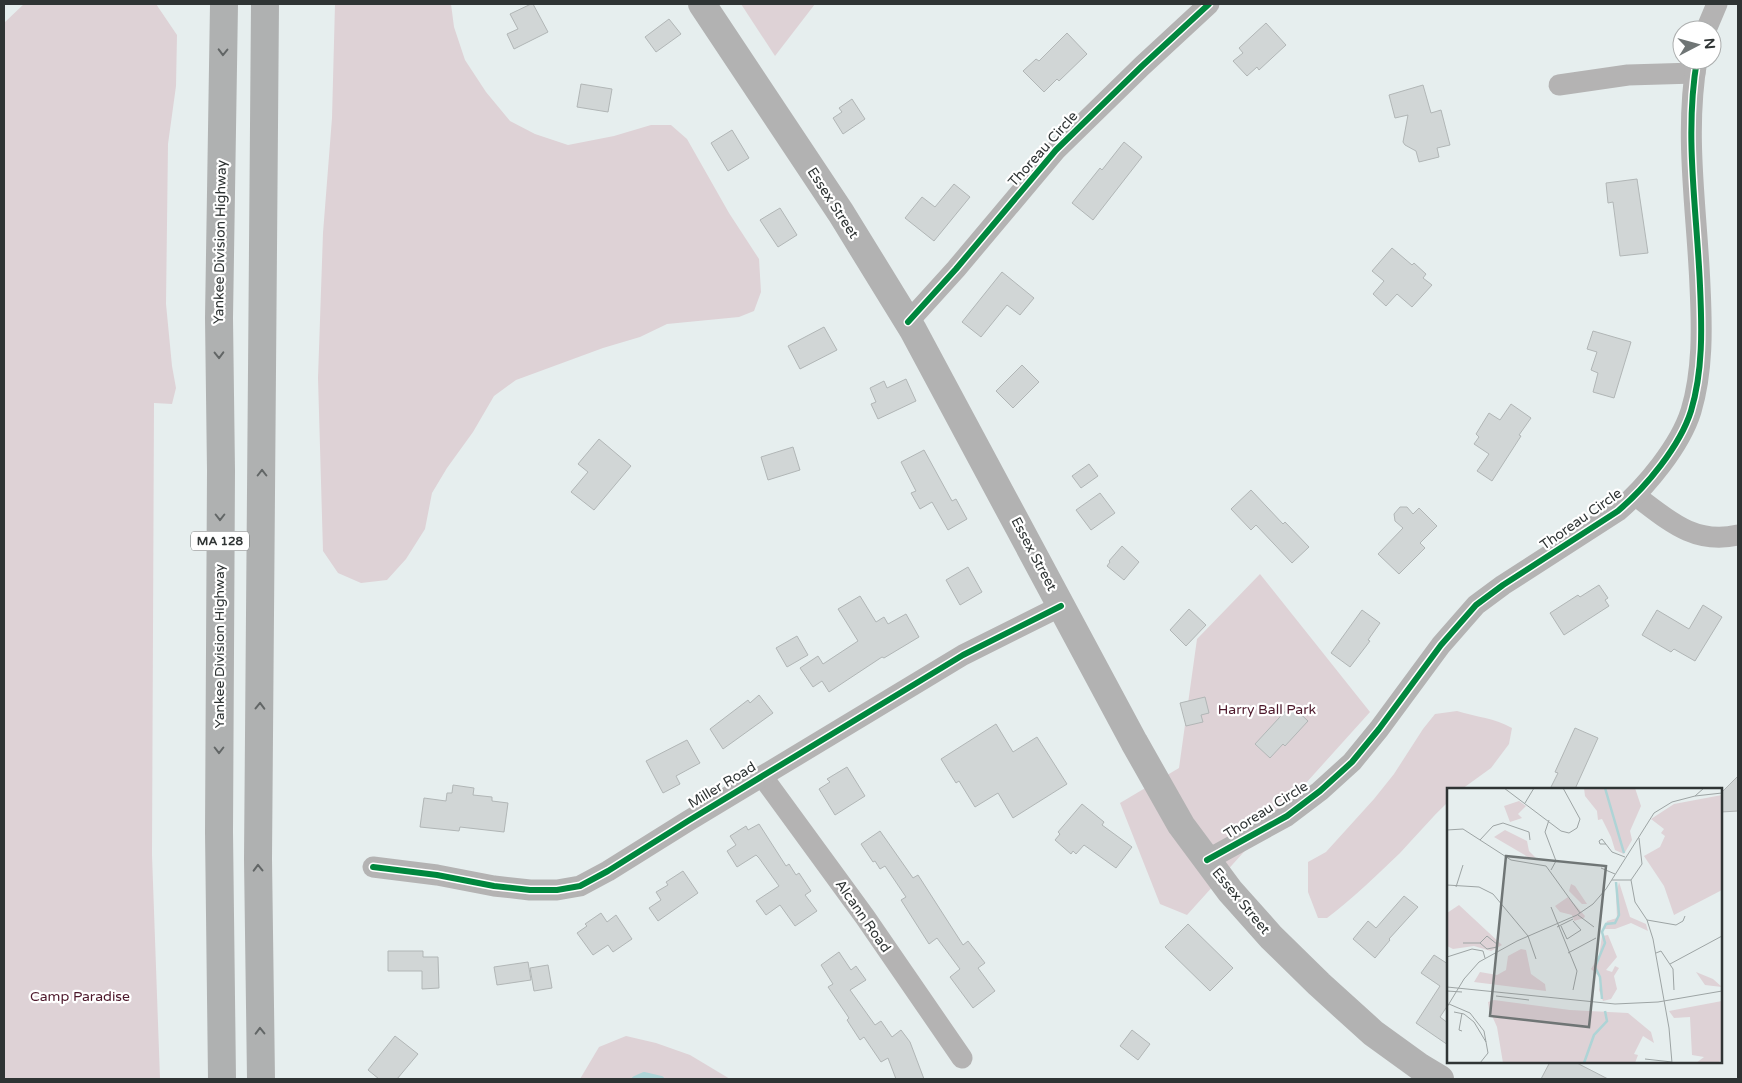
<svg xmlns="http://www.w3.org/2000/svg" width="1742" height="1083" font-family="'Varela Round',sans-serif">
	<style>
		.green { fill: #ded2d6 }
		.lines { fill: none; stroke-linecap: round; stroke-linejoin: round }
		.stream { stroke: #aed4d6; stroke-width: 6 }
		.building { fill: #d1d6d6; stroke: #b1b6b6 }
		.minor { stroke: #b4b3b3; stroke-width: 21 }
		.secondary { stroke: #b2b2b2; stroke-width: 28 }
		.motorway { stroke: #afb1b1; stroke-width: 28 }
		.cycleway-casing { stroke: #fff; stroke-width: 9 }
		.cycleway { stroke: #00873e; stroke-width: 6 }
		.oneway { stroke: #626666 }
		.labels { text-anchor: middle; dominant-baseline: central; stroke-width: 4.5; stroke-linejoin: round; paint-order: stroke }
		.shield { fill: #fff; stroke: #6d7171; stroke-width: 1 }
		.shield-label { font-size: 12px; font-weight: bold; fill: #2f3434 }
		.street-label { font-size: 14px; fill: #2f3434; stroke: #fff }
		.park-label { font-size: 14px; fill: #4d182b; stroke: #fff }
		.inset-river { fill: none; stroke: #aed4d6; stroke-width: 2.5 }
		.inset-road { fill: none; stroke: #9da4a4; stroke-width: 1 }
		.view { fill: #6f7575; fill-opacity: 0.15; stroke: #6f7575; stroke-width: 2.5 }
		.inset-edge { fill: none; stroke: #2f3434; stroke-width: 2.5 }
	</style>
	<rect width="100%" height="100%" fill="#e6eeee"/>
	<g class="green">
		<polygon points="24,4 156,4 177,35 176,86 168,144 166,304 172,366 176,388 172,404 154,403 152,855 160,1079 4,1079 4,23"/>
		<polygon points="335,4 451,4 454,27 465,60 486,92 510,121 535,134 568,145 614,136 651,125 671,125 687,139 729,213 759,259 761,292 754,311 739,317 667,324 640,337 603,348 516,380 494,396 473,432 447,468 432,493 425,529 406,559 387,580 361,583 338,573 323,551 318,378 323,233 332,118"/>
		<polygon points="741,4 815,4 775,56"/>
		<polygon points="1260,574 1370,712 1187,915 1160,904 1120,803 1179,768 1197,639"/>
		<path d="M1457 711C1476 717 1495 718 1512 728L1509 744 1491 768 1462 789H1448V802C1431 818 1416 836 1400 853 1377 875 1352 899 1327 918H1318L1308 892V862L1326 852 1374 799 1394 774 1423 729 1435 714Z"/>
		<polygon points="626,1036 656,1043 690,1055 730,1079 580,1079 599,1047"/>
	</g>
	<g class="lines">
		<polyline class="stream" points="635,1079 644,1075 661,1079"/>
	</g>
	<g class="building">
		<polygon points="531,4 533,4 548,32 514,49 507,34 518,29 510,14"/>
		<polygon points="669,19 681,34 656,52 645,37"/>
		<polygon points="1266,23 1286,45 1259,70 1257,67 1247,76 1233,61 1243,53 1239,48"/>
		<polygon points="1067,33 1087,54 1059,81 1057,79 1044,92 1023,71 1036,59 1039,61"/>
		<polygon points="581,84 612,89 608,112 577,107"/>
		<polygon points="1423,85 1431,113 1441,110 1450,145 1437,148 1439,157 1419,162 1416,151 1405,145 1403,142 1408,115 1395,118 1389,95"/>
		<polygon points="852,99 865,119 843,134 833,118 842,112 839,108"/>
		<polygon points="732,130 749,158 728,171 711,143"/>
		<polygon points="1124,142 1142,157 1093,220 1072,203 1100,168 1102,170"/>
		<polygon points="1637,179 1648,253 1620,256 1613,202 1608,203 1606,183"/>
		<polygon points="954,184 970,197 934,241 905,218 922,197 935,207"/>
		<polygon points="780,208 797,235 778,247 760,220"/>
		<polygon points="1392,248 1412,265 1414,263 1426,274 1423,278 1432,285 1412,307 1397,294 1386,306 1373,294 1384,281 1372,271"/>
		<polygon points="1002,272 1034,298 1020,315 1007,305 981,337 962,322"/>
		<polygon points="824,327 837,350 800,369 788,346"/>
		<polygon points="1593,331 1631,342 1614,398 1593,392 1598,373 1591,370 1597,352 1587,349"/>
		<polygon points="1022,365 1039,382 1013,408 996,391"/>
		<polygon points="906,379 916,401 878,419 871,404 876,402 870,388 884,381 887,388"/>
		<polygon points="1511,404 1531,418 1519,435 1521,436 1492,481 1477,471 1489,454 1474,444 1479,437 1476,434 1489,413 1500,420"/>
		<polygon points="599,439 631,466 594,510 571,492 588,472 578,464"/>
		<polygon points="793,447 800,470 768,480 761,457"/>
		<polygon points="924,450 952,501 956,499 967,519 948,530 932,502 920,509 911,493 916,491 901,462"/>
		<polygon points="1089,464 1098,476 1081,488 1072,476"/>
		<polygon points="1251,490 1283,524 1285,522 1309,547 1292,563 1256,525 1251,530 1231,509"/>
		<polygon points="1100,493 1115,513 1091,530 1076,510"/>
		<polygon points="1400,507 1407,507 1413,514 1419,508 1437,526 1420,543 1425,548 1399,574 1378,554 1403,528 1395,521 1394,514"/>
		<polygon points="1122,546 1139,562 1124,580 1107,566 1110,562 1109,561"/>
		<polygon points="968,567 982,592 960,605 946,580"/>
		<polygon points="1599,585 1608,598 1605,600 1609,606 1564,635 1550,613 1578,595 1580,597"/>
		<polygon points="860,596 876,622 884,617 888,624 906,614 919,637 884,658 882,657 829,692 822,681 813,687 800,668 818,656 823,664 858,641 838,609"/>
		<polygon points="1703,605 1722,617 1695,661 1674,649 1671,652 1642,635 1657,610 1689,629"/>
		<polygon points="1189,609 1206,625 1186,646 1170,630"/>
		<polygon points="1362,610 1380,623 1368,640 1370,641 1350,667 1331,653"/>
		<polygon points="797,636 808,655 787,667 776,648"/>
		<polygon points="759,695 773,713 723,749 710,729 748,700 750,703"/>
		<polygon points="1205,697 1209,713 1201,715 1203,722 1186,726 1180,703"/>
		<polygon points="1291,705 1308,721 1285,746 1283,744 1270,758 1255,744"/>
		<polygon points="996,724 1013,752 1037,737 1067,784 1013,818 998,793 975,807 959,781 956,783 941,759"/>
		<polygon points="1575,728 1598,738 1575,789 1550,789 1558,773 1555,772"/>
		<polygon points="687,740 700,763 676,776 680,784 663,793 646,761"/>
		<polygon points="847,767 865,796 835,815 819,789 830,782 827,779"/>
		<polygon points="1738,776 1738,811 1721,812 1721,793"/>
		<polygon points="453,785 474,788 473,795 492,797 492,801 508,803 504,832 460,827 459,831 420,827 424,798 446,801 447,793 452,793"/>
		<polygon points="1082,804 1104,822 1102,825 1132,847 1116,868 1084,845 1076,854 1073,851 1071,854 1055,840 1060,834 1058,832"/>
		<polygon points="759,824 786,866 789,864 796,875 799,873 811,891 805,895 817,911 795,926 780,905 766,915 756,901 779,886 759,858 756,855 737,867 727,851 736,845 730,836 746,826 748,830"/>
		<polygon points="880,831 913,878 918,875 963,945 968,941 985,963 978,968 995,991 973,1008 950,977 960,969 937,938 929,944 901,900 906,897 885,866 880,869 875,861 873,862 861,844"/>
		<polygon points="683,871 698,893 658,921 649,908 661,900 656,892 668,885 666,882"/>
		<polygon points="1404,896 1418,907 1389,939 1390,940 1375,958 1353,939 1368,921 1376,928"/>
		<polygon points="601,913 607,922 616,915 632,939 613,952 608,945 593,955 577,933 587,926 585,924"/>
		<polygon points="1188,924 1233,968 1210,991 1165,947"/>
		<polygon points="388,951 423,951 423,957 438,957 439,988 422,989 422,971 388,971"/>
		<polygon points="839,952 851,970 856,966 866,980 850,990 875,1025 881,1021 892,1037 901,1030 910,1042 924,1079 896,1079 888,1058 881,1062 864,1037 860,1040 847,1020 849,1018 828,987 833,984 821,965"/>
		<polygon points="1434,955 1448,964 1448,1005 1440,1017 1448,1023 1448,1045 1416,1023 1440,986 1421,973"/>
		<polygon points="528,962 531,980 497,985 494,967"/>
		<polygon points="548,965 552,988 534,991 530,968"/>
		<polygon points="1132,1030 1150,1044 1138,1060 1120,1046"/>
		<polygon points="395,1036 418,1054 397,1079 379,1079 368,1070"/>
		<polygon points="1550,1062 1575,1062 1608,1079 1541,1079"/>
	</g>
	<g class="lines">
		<g class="minor">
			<polyline points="1706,30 1717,4"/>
			<polyline points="1559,85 1628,75 1695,73"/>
			<polyline points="908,322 956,269 1056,150 1142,66 1209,4"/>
			<path d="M1636 496C1668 520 1694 545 1738 535"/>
			<polyline points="762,776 865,917 962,1058"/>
			<path d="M1207 860 1287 816 1320 791 1352 762 1379 729 1441 645 1476 605 1503 585 1618 511C1646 487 1680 446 1691 411 1703 371 1702 328 1700 286 1697 211 1684 135 1697 60"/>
			<polyline points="373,867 437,875 494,886 530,890 557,890 580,886 608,871 688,821 963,655 1061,606"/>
		</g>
		<polyline class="secondary" points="702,4 841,213 913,330 1134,742 1181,825 1230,891 1271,937 1319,984 1373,1033 1420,1067 1440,1079"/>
		<g class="motorway">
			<polyline points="222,1079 219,832 221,471 219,318 224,4"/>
			<polyline points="261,1079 258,859 265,4"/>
		</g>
		<defs>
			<g id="cycleway">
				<polyline points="908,322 956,269 1056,150 1142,66 1209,4"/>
				<path d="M1207 860 1287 816 1320 791 1352 762 1379 729 1441 645 1476 605 1503 585 1618 511C1646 487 1680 446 1691 411 1703 371 1702 328 1700 286 1697 211 1684 135 1697 60"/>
				<polyline points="373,867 437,875 494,886 530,890 557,890 580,886 608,871 688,821 963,655 1061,606"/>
			</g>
		</defs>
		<use href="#cycleway" class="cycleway-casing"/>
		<use href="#cycleway" class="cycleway"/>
	</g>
	<defs><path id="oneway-chevron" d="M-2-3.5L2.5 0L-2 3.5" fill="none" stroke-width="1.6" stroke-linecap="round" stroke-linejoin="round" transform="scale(1.25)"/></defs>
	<g class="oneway">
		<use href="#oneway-chevron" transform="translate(223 52) rotate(91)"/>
		<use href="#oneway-chevron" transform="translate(219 355) rotate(89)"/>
		<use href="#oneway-chevron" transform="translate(262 473) rotate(-90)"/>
		<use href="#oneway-chevron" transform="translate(220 517) rotate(90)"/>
		<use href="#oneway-chevron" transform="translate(260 706) rotate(-89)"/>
		<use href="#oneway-chevron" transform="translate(219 750) rotate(90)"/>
		<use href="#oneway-chevron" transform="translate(258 868) rotate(-91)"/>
		<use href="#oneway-chevron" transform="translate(260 1031) rotate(-91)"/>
	</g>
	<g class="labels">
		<rect class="shield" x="191" y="531.5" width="58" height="19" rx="4"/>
		<g class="shield-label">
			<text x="220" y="541">MA 128</text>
		</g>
		<g class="street-label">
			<text transform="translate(1043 149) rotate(-48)">Thoreau Circle</text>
			<text transform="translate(833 203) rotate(57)">Essex Street</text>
			<text transform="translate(220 242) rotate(-89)">Yankee Division Highway</text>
			<text transform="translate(1581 519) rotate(-35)">Thoreau Circle</text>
			<text transform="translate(1034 554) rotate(62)">Essex Street</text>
			<text transform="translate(219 646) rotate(-90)">Yankee Division Highway</text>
			<text transform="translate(722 785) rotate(-31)">Miller Road</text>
			<text transform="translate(1266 810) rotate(-32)">Thoreau Circle</text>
			<text transform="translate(1241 901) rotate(50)">Essex Street</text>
			<text transform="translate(863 916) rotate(55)">Alcann Road</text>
		</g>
		<g class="park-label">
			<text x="1267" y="709">Harry Ball Park</text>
			<text x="80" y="996">Camp Paradise</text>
		</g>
	</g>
	<g transform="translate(1447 788)">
		<rect width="275" height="275" fill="#e6eeee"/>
		<path d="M137 0H188L194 18 183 43 185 52 177 66 168 62 164 49 155 31 151 32 150 23 138 8ZM275 7V102L227 127 217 98 197 68 213 59 218 48 214 45 217 41 204 31 227 16ZM72 13 79 18 71 26 75 30 63 34 57 18ZM58 42 80 53 82 63 89 70 81 69 47 49ZM172 94 183 129 199 136 201 143 184 135 168 141H157L160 133 170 130 169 107ZM124 96 128 98 140 116H135L122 103ZM121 109 138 128 137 130 127 133 125 127 113 124 108 118ZM12 117 55 157 44 163 27 158 6 161 0 158V125ZM161 147 170 169 159 182 165 184 168 178 172 180 167 188 170 201 164 211 156 213 152 202 154 190 144 181 152 168 155 148ZM74 161 79 162 84 186 98 196 99 203 27 194 33 184 50 187 59 182 61 168ZM249 184 266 191 275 199 258 197ZM47 212 123 222 181 225 204 244 207 255 196 248 187 266 191 267 188 275H56L50 239 42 221 41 214ZM275 213V271L271 275H249L257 269 245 267 243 229 227 230 222 223Z" fill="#ded2d6"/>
		<path class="inset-river" d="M158 0 177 65M155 211 153 189 148 179 158 155 155 144 159 136 168 135 172 127 169 94M137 275 147 247 160 233 158 223"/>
		<path class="inset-road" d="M57 0 114 43 122 45 130 40 133 31 116 0M248 8 275 5M78 15 87 0M102 32 98 44 109 73 104 82M0 42 16 41 64 72 99 78 133 125M33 52 46 38 56 35 82 44 83 52M159 56H153L152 53 155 51 165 64 178 69M154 80 168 86M165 92H184M184 92 188 114 200 132 206 151 222 240 225 275M184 92 195 76 192 50M0 97 32 99 46 106 81 148 89 171M9 99 16 77M104 119 130 183 126 202M131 127 147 139M200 132 229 137 236 133 238 128M114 138 120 151 134 142 126 133M110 139 126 131M16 155H33L40 161 50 159M33 155 40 148 51 157M121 165 149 150M209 165 214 163 226 181 227 202M0 169 25 161 36 163 38 170M223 176 275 148M0 199 168 216 211 214 275 203M0 203 15 204M49 208 82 212M2 216 23 225 37 243 41 265 33 275M0 219 17 191 32 174 70 153 130 127 146 116 159 101 207 25 225 14 248 8 257 0M7 224 17 226 27 234 39 254M15 225 12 242 15 243M198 271 225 274"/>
		<path class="view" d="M59 68 159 78 142 239 43 228Z"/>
		<rect width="275" height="275" class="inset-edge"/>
	</g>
	<rect width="1742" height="1083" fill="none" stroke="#2f3434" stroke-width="10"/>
	<g transform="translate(1697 45) rotate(84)"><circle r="24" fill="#ffffff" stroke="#acaeae"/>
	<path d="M0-4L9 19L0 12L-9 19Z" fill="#6f7575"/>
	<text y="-8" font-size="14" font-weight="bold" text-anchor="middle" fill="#2f3434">N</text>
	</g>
</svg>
